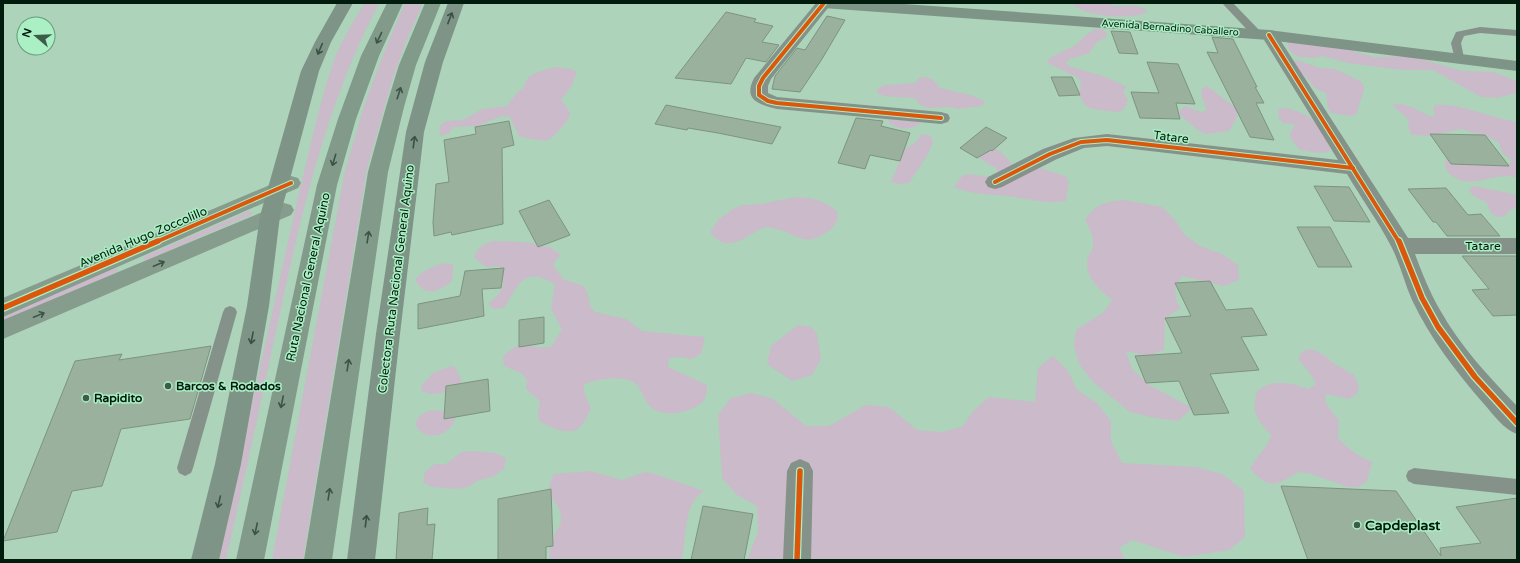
<svg xmlns="http://www.w3.org/2000/svg" width="1520" height="563" font-family="'Varela Round',sans-serif">
	<style>
		.green { fill: #cbbac9 }
		.building { fill: #9ab29d; stroke: #7c947f }
		.lines { fill: none; stroke-linecap: round; stroke-linejoin: round }
		.lane { fill: #849289; fill-rule: evenodd }
		.street { fill: #849289; fill-rule: evenodd }
		.secondary { fill: #869c8d; fill-rule: evenodd }
		.primary { fill: #7e9486; fill-rule: evenodd }
		.highway { fill: #819a8a; fill-rule: evenodd }
		.cycleway-far1-casing { stroke: #abefc4; stroke-width: 6 }
		.cycleway-casing { stroke: #abefc4; stroke-width: 8 }
		.cycleway-far1 { stroke: #dc560c; stroke-width: 4 }
		.cycleway { stroke: #dc560c; stroke-width: 5.5 }
		.oneway { stroke: #395143 }
		.oneway2 { stroke: #3b5445 }
		.oneway3 { stroke: #3d5546 }
		.poi-dot { fill: #3d5b49; stroke: #abefc4; stroke-width: 1.5 }
		.labels { text-anchor: middle; dominant-baseline: central; stroke-width: 3; stroke-linejoin: round; paint-order: stroke }
		.far-street-label { font-size: 10px; fill: #011b0c; stroke: #abefc4 }
		.street-label { font-size: 12px; fill: #011b0c; stroke: #abefc4 }
		.poi-label { font-size: 12px; font-weight: bold; fill: #011b0c; stroke: #abefc4; text-anchor: start }
		.near-poi-label { font-size: 14px; font-weight: bold; fill: #011b0c; stroke: #abefc4; text-anchor: start }
	</style>
	<rect width="100%" height="100%" fill="#add3bb"/>
	<g class="green">
		<path d="M365 3H379C323 109 298 229 273 345 258 417 242 488 226 560H217L298 197C309 154 318 108 332 66 340 43 352 23 365 3Z"/>
		<polygon points="405,3 423,3 405,44 391,84 367,169 303,560 272,560 345,171 365,103 387,45"/>
		<path d="M1072 3H1108L1115 6 1133 5 1144 8 1147 12C1134 20 1081 17 1072 3Z"/>
		<polygon points="1095,29 1103,29 1107,34 1106,37 1097,42 1089,53 1070,59 1066,63 1071,67 1103,76 1127,87 1123,91 1128,101 1123,110 1117,112 1092,109 1085,105 1079,95 1081,80 1075,76 1047,63 1049,59 1053,56 1076,45 1086,35"/>
		<polygon points="1287,40 1332,45 1374,57 1411,56 1462,71 1493,72 1512,79 1517,83 1517,93 1497,98 1481,97 1433,70 1401,70 1348,63 1322,56 1315,58 1299,57 1292,53 1288,48"/>
		<path d="M1296 60 1320 68 1335 69 1360 81 1364 86C1364 95 1358 104 1357 114L1351 116 1331 113 1328 108 1326 93C1312 88 1315 87 1306 77 1303 73 1296 70 1292 68V63Z"/>
		<path d="M557 67 571 69 577 72 572 85 561 100C564 104 569 109 570 114 570 119 554 138 548 140 541 142 527 138 519 136L510 117 502 116 477 126 453 127 449 133 441 136 439 131 440 126 446 121 463 120 482 109 507 106 515 95 524 87C525 73 546 69 557 67Z"/>
		<polygon points="925,77 932,79 940,88 970,95 985,101 982,106 959,109 950,107 929,108 920,105 916,99 912,98 884,96 877,93 878,88 885,85 916,83 918,78"/>
		<path d="M1207 86 1236 108C1239 117 1234 123 1229 131L1207 134 1199 131 1180 115V110L1185 106 1201 112 1207 110 1201 94 1202 89Z"/>
		<path d="M1399 104C1412 105 1420 112 1432 117L1435 113 1433 109 1435 105C1462 103 1490 118 1517 122V178C1496 169 1471 193 1450 174 1446 170 1445 166 1445 160L1461 157 1502 164H1510L1511 159 1503 154 1499 143 1491 138 1461 129 1430 136 1412 135C1409 130 1407 126 1409 120L1392 105Z"/>
		<path d="M1286 108C1299 111 1316 118 1322 130 1325 136 1325 141 1330 147L1329 152 1319 153 1300 150 1291 139 1290 133 1295 125 1283 123 1279 118 1278 109Z"/>
		<path d="M890 115 921 122C912 131 899 130 889 123L888 120Z"/>
		<polygon points="922,134 931,136 933,142 928,154 909,183 900,184 891,182 905,149 916,142"/>
		<path d="M993 148C1005 152 1007 161 1017 168L1028 164 1065 176 1069 182 1066 201C1047 205 1028 199 1008 196 990 194 971 195 954 187L962 176 969 174 995 178 1001 174C996 165 985 164 978 156Z"/>
		<path d="M1474 186 1517 195V208L1512 209 1503 217C1489 216 1492 212 1486 202 1480 198 1469 197 1470 188Z"/>
		<path d="M796 197C814 198 823 200 837 211 839 220 835 227 827 232 808 244 803 240 784 231 778 229 771 228 766 227 745 234 729 257 710 232L719 219 733 209 742 205 761 204Z"/>
		<path d="M1124 200 1162 207 1175 220 1185 235 1200 246 1222 254 1238 265 1239 280 1224 286 1182 276 1175 288 1177 303 1181 308 1165 318 1164 350 1147 356 1126 351 1132 369 1149 385 1192 408 1178 421 1155 418 1130 412 1093 382 1079 364 1074 346 1076 330 1104 312 1112 300C1100 290 1083 276 1088 257 1089 254 1093 250 1093 246 1094 237 1089 227 1085 220 1096 203 1106 202 1124 200Z"/>
		<polygon points="249,211 253,213 251,215 147,260 143,260 145,256"/>
		<path d="M494 241C512 242 549 240 560 255L553 265 564 280 582 285 587 291 590 306 595 312 626 319 642 331 705 337 701 354 691 359 680 357 669 358 668 367 707 385C707 395 706 401 697 406 684 414 659 418 648 404 642 396 640 383 629 380 613 376 600 379 584 384V392L591 409C588 414 585 422 581 426 571 438 550 427 539 421L538 411 540 401 526 389 527 380 521 373 504 366 503 357C521 337 528 350 551 347L562 330 551 308 555 285C549 280 545 279 538 277 520 273 512 296 504 308L494 309 488 304C494 299 502 293 503 284 504 278 502 274 504 268L496 266 486 267 474 257C478 247 483 244 494 241Z"/>
		<path d="M444 263 453 264 452 281C439 292 424 298 415 279 424 270 432 267 444 263Z"/>
		<polygon points="114,268 118,270 116,273 3,321 3,315"/>
		<polygon points="798,325 811,327 817,334 821,359 812,375 792,381 767,364 771,346"/>
		<path d="M1312 349 1324 355 1333 363 1354 375 1359 386 1357 394 1349 399 1326 394 1325 402 1339 421 1338 438C1348 449 1358 456 1372 462L1367 481 1359 487H1348L1311 474 1298 472C1276 486 1268 490 1250 468 1257 455 1268 448 1271 435 1256 417 1251 414 1257 391 1274 378 1290 383 1308 389L1316 384C1312 374 1304 367 1298 358L1303 351Z"/>
		<polygon points="1053,356 1068,371 1077,390 1097,403 1111,421 1111,441 1122,463 1196,467 1222,474 1244,491 1245,537 1229,550 1184,557 1132,540 1119,548 1125,560 747,560 758,532 757,506 737,495 722,478 718,415 731,398 752,393 773,399 806,426 829,426 866,405 889,407 917,430 941,432 962,427 974,410 989,397 1035,402 1038,368"/>
		<path d="M451 366 456 368 457 372 462 380C457 388 441 395 432 394 429 394 425 392 422 391L421 386 433 373Z"/>
		<path d="M432 410 447 412 456 415C453 435 427 444 416 426 416 415 423 413 432 410Z"/>
		<polygon points="473,451 495,453 506,458 504,469 492,477 479,480 468,487 456,489 432,487 423,482 425,472 435,464 446,464 462,452"/>
		<path d="M590 471 622 480 645 472 655 474 704 491C701 494 697 496 695 499 685 511 685 544 682 560H549C549 552 550 544 554 536 557 528 562 525 561 516 558 497 541 499 554 474Z"/>
	</g>
	<g class="building">
		<polygon points="726,12 756,19 754,22 773,26 762,42 779,45 766,62 746,58 731,84 675,78"/>
		<polygon points="827,16 845,20 822,59 800,92 772,89 775,76 797,48 805,50"/>
		<polygon points="1111,31 1130,32 1138,54 1119,53"/>
		<polygon points="1212,37 1233,39 1257,87 1255,87 1264,103 1256,103 1274,140 1250,137 1207,52 1218,53"/>
		<polygon points="1147,62 1178,64 1195,104 1176,103 1180,119 1140,118 1131,92 1159,93"/>
		<polygon points="1051,77 1072,77 1080,95 1059,96"/>
		<polygon points="666,105 712,114 781,127 772,144 718,133 688,128 687,130 655,124"/>
		<polygon points="856,118 883,121 881,126 910,133 900,161 870,155 865,169 838,163"/>
		<polygon points="509,121 514,145 502,148 503,224 452,235 451,232 434,236 433,222 436,184 449,182 444,140 476,134 475,127"/>
		<polygon points="986,127 1007,138 992,151 991,150 977,158 960,148"/>
		<polygon points="1430,134 1485,135 1509,166 1451,164"/>
		<polygon points="1314,186 1349,187 1370,222 1334,221"/>
		<polygon points="1446,188 1468,215 1481,214 1500,236 1447,236 1436,222 1433,222 1408,189"/>
		<polygon points="549,200 570,235 538,247 519,211"/>
		<polygon points="1297,227 1330,227 1352,267 1318,267"/>
		<polygon points="1462,256 1517,256 1517,315 1493,316 1472,290 1489,289"/>
		<polygon points="504,268 501,288 482,289 484,316 418,329 418,304 460,296 465,271"/>
		<polygon points="1210,281 1226,310 1252,308 1267,335 1241,337 1259,370 1210,374 1229,413 1194,415 1179,381 1146,383 1135,356 1182,353 1165,318 1191,316 1175,283"/>
		<polygon points="544,317 544,343 519,347 519,320"/>
		<polygon points="211,346 190,419 121,429 102,486 72,491 57,532 3,541 75,361 122,354 119,360"/>
		<polygon points="488,379 490,411 444,419 446,386"/>
		<polygon points="1281,486 1396,491 1441,556 1440,548 1481,543 1456,507 1517,498 1517,560 1308,560"/>
		<polygon points="551,489 553,546 546,547 546,560 498,560 498,499"/>
		<polygon points="703,506 753,514 744,560 691,560"/>
		<polygon points="428,508 427,525 435,524 432,560 396,560 399,513"/>
	</g>
	<g class="lines">
		<g class="lane">
			<polygon points="1222,3 1233,3 1261,32 1262,34 1261,36 1253,36"/>
			<polygon points="1480,27 1517,30 1517,36 1480,33 1464,36 1461,43 1464,58 1463,60 1455,60 1451,43 1456,32"/>
			<polygon points="230,306 235,308 237,312 193,468 191,473 185,476 179,473 177,468 223,312 225,308"/>
			<polygon points="1414,468 1517,479 1517,495 1414,484 1408,481 1406,476 1408,471"/>
		</g>
		<g class="street">
			<path d="M816 3H832L771 79 768 86V93L777 97 941 112 948 114 950 118 948 122 941 124 777 109C758 104 743 100 754 78Z"/>
			<path d="M1269 30 1275 31 1277 35 1408 238H1517V254H1415C1422 273 1430 293 1440 310 1460 346 1489 377 1517 406V434C1503 429 1494 415 1484 404 1456 372 1430 338 1412 300 1404 282 1400 263 1391 246 1378 221 1361 198 1347 174L1107 146 1084 148 1057 159 1002 187 995 189 988 187 985 182 988 177 1043 149 1074 138 1107 134 1338 160 1261 35 1263 31Z"/>
			<polygon points="800,459 809,463 813,471 811,560 783,560 787,471 791,463"/>
		</g>
		<g class="secondary">
			<polygon points="291,176 298,178 301,183 298,188 3,317 3,298"/>
			<polygon points="284,203 291,205 294,210 291,215 3,339 3,320"/>
		</g>
		<g class="primary">
			<polygon points="337,3 353,3 331,42 319,71 280,216 269,306 241,464 219,560 191,560 215,464 247,306 260,216 301,71 315,42"/>
			<polygon points="448,3 464,3 443,62 424,132 400,334 375,560 347,560 376,334 406,132 425,62"/>
			<polygon points="815,3 890,3 1269,30 1517,61 1517,71 1269,40 823,8 817,6"/>
		</g>
		<g class="highway">
			<polygon points="387,3 403,3 379,56 356,119 337,185 264,560 236,560 317,185 338,119 361,56"/>
			<polygon points="425,3 441,3 416,65 404,107 388,172 332,560 304,560 368,172 386,107 399,65"/>
		</g>
		<defs>
			<g id="cycleway-far1">
				<polyline points="824,3 763,78 759,86 759,95 768,101 777,103 941,118"/>
				<polyline points="1269,35 1399,242"/>
				<polyline points="995,182 1050,154 1081,142 1107,140 1353,168"/>
				<polyline points="156,242 291,183"/>
			</g>
			<g id="cycleway">
				<polyline points="1399,241 1422,298 1438,327 1475,377 1517,423"/>
				<polyline points="3,308 158,241"/>
				<polyline points="797,560 800,471"/>
			</g>
		</defs>
		<use href="#cycleway-far1" class="cycleway-far1-casing"/>
		<use href="#cycleway" class="cycleway-casing"/>
		<use href="#cycleway-far1" class="cycleway-far1"/>
		<use href="#cycleway" class="cycleway"/>
	</g>
	<defs><path id="oneway-shaft" d="M-6 0H5M1.5-3L5.5 0L1.5 3" fill="none" stroke-width="1.6" stroke-linecap="round" stroke-linejoin="round"/></defs>
	<g class="oneway">
		<use href="#oneway-shaft" transform="translate(450 18) rotate(-69)"/>
		<use href="#oneway-shaft" transform="translate(320 49) rotate(113)"/>
		<use href="#oneway-shaft" transform="translate(414 142) rotate(-82)"/>
		<use href="#oneway-shaft" transform="translate(252 338) rotate(101)"/>
		<use href="#oneway-shaft" transform="translate(219 502) rotate(103)"/>
		<use href="#oneway-shaft" transform="translate(366 521) rotate(-83)"/>
	</g>
	<g class="oneway2">
		<use href="#oneway-shaft" transform="translate(379 38) rotate(115)"/>
		<use href="#oneway-shaft" transform="translate(399 93) rotate(-72)"/>
		<use href="#oneway-shaft" transform="translate(334 160) rotate(107)"/>
		<use href="#oneway-shaft" transform="translate(368 237) rotate(-81)"/>
		<use href="#oneway-shaft" transform="translate(348 365) rotate(-81)"/>
		<use href="#oneway-shaft" transform="translate(282 402) rotate(102)"/>
		<use href="#oneway-shaft" transform="translate(329 494) rotate(-81)"/>
		<use href="#oneway-shaft" transform="translate(256 529) rotate(102)"/>
	</g>
	<g class="oneway3">
		<use href="#oneway-shaft" transform="translate(159 264) rotate(-23)"/>
		<use href="#oneway-shaft" transform="translate(39 315) rotate(-22)"/>
	</g>
	<g class="poi-dot">
		<circle cx="168" cy="386" r="4"/>
		<circle cx="86" cy="398" r="4"/>
		<circle cx="1357" cy="525" r="4"/>
	</g>
	<g class="labels">
		<g class="far-street-label">
			<text transform="translate(1170 28) rotate(4)">Avenida Bernadino Caballero</text>
		</g>
		<g class="street-label">
			<text transform="translate(1171 137) rotate(7)">Tatare</text>
			<text transform="translate(143 237) rotate(-23)">Avenida Hugo Zoccolillo</text>
			<text x="1483" y="246">Tatare</text>
			<text transform="translate(308 277) rotate(-78)">Ruta Nacional General Aquino</text>
			<text transform="translate(396 279) rotate(-83)">Colectora Ruta Nacional General Aquino</text>
		</g>
		<g class="poi-label">
			<text x="176" y="386">Barcos &amp; Rodados</text>
			<text x="94" y="398">Rapidito</text>
		</g>
		<g class="near-poi-label">
			<text x="1365" y="525">Capdeplast</text>
		</g>
	</g>
	<rect width="1520" height="563" fill="none" stroke="#011b0c" stroke-width="8"/>
	<g transform="translate(36 36) rotate(289)"><circle r="19" fill="#abefc4" stroke="#679a7a"/>
	<path d="M0-3L7 15L0 10L-7 15Z" fill="#3d5b49"/>
	<text y="-6" font-size="11" font-weight="bold" text-anchor="middle" fill="#011b0c">N</text>
	</g>
</svg>
